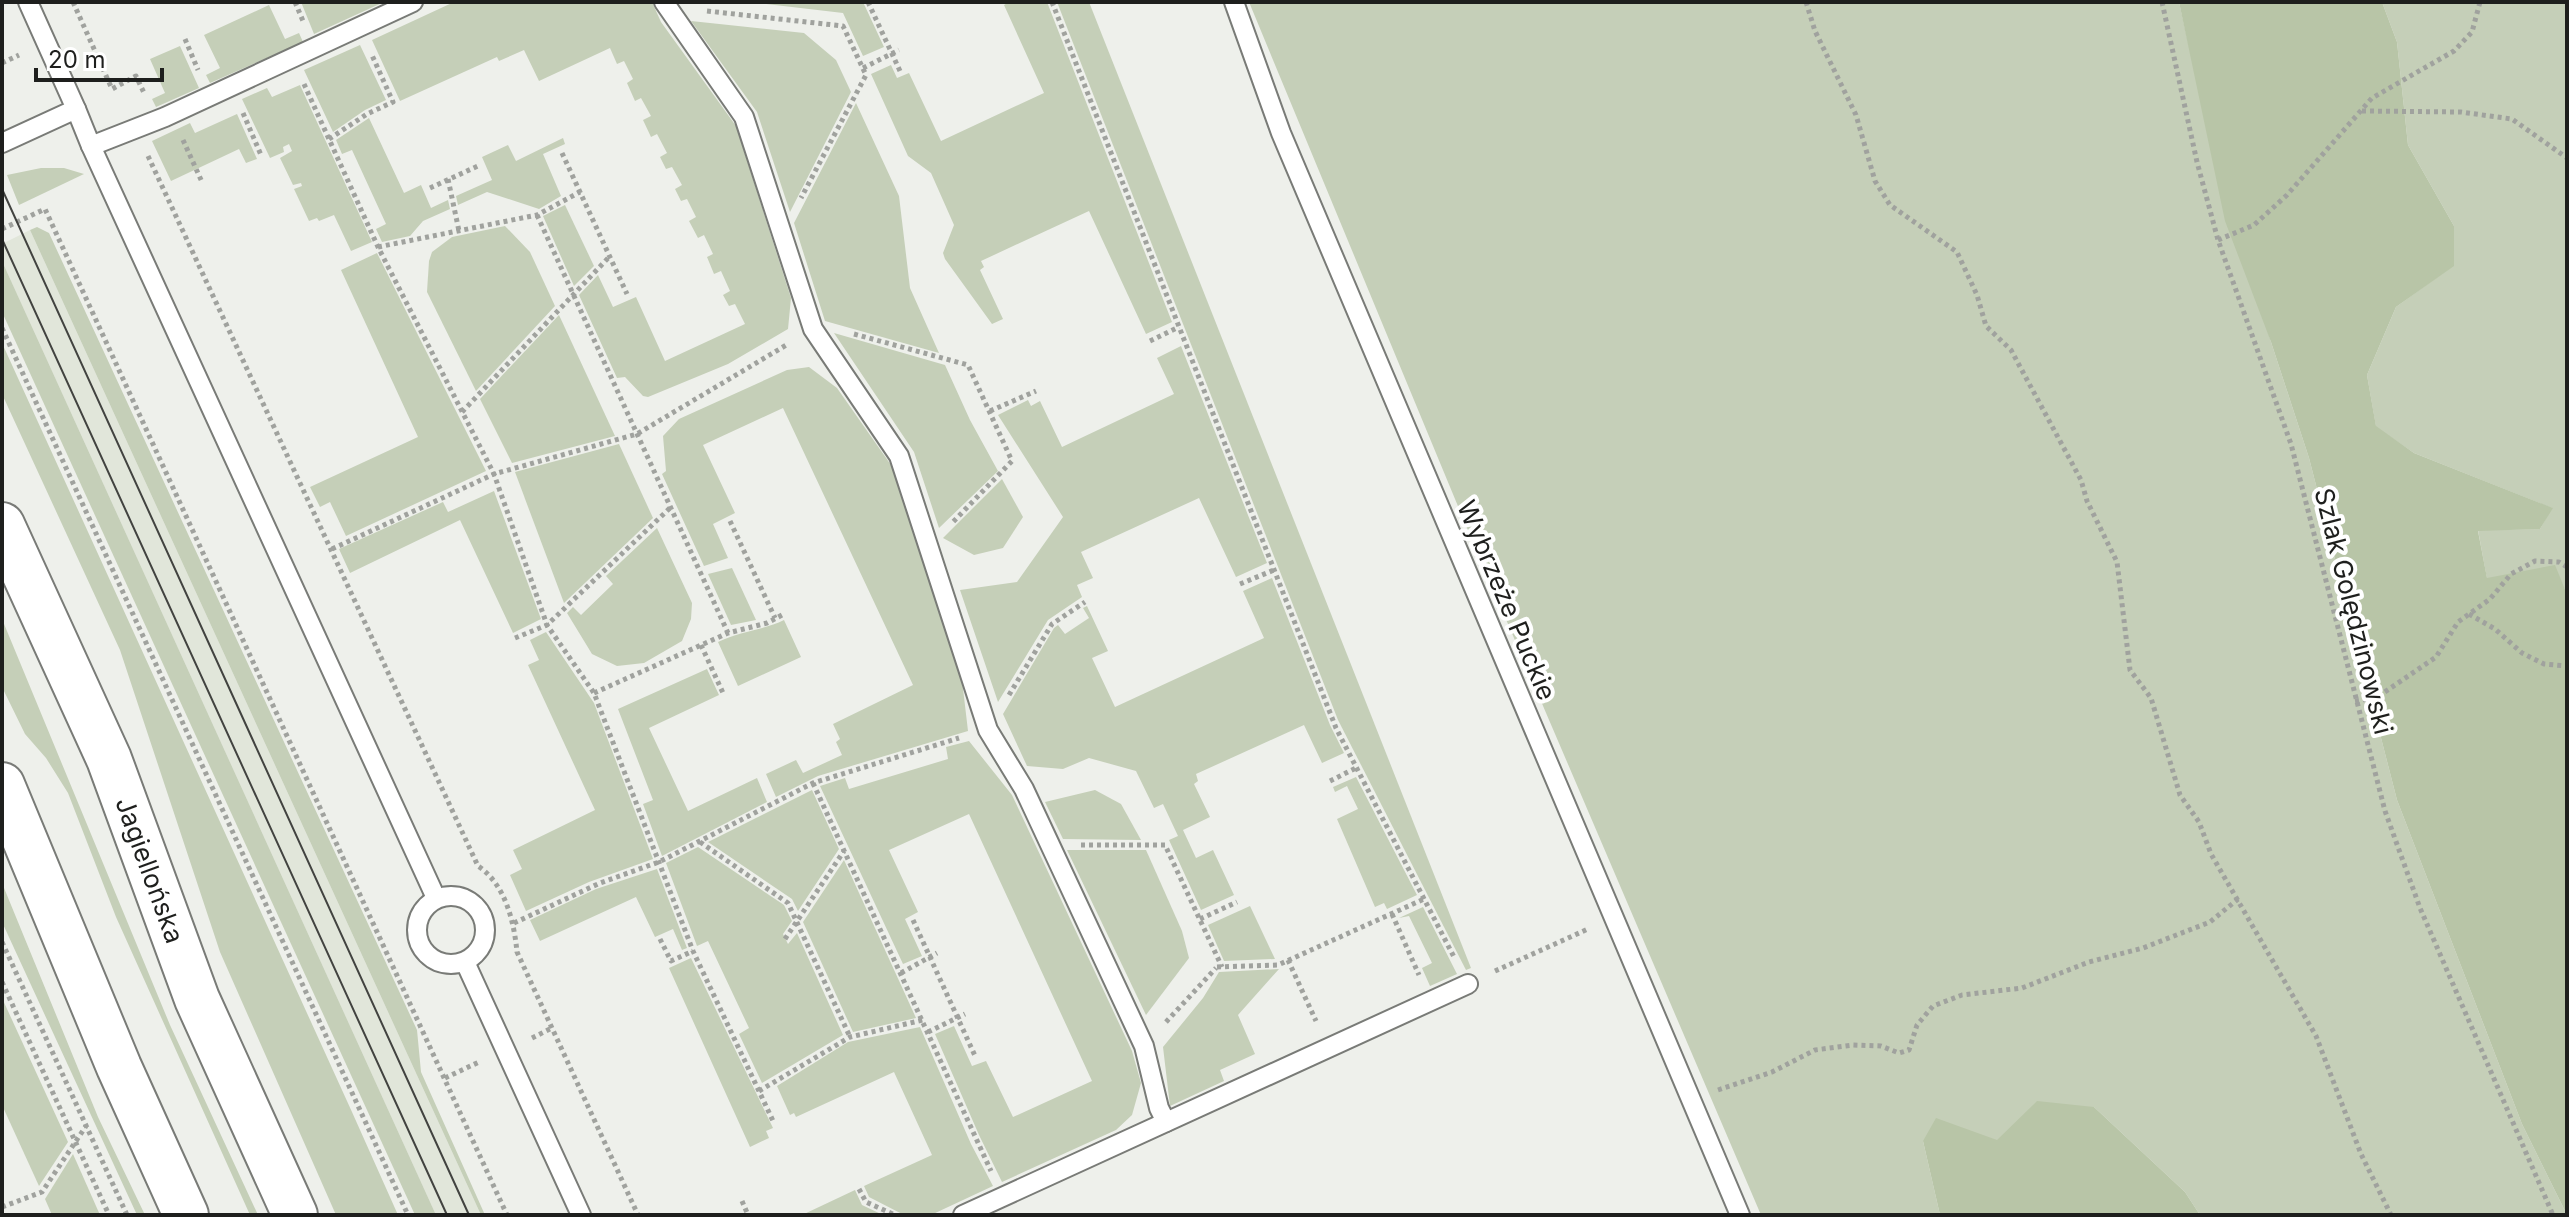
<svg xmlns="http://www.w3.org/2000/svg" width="2569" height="1217" font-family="Inter,sans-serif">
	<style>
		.built { fill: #e1e6da }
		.green { fill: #c5cfb8 }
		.forest { fill: #b8c5a7 }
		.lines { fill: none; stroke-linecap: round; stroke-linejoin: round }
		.service-casing { stroke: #797b77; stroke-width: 22 }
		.secondary-casing { stroke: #797b77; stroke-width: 48 }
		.path { stroke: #a0a29e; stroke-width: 5; stroke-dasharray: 4 4; stroke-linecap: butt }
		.service { stroke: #fff; stroke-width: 18 }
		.secondary { stroke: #fff; stroke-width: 44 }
		.tram { stroke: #424340; stroke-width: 2 }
		.labels { text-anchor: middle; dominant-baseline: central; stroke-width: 8; stroke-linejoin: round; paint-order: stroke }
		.street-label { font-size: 26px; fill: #1e1f1d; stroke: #fff }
	</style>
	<rect width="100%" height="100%" fill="#eef0eb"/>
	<polygon class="built" points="30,230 481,1215 436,1215 2,261 2,244"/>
	<g class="green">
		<polygon points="301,2 384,2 314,34"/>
		<polygon points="454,2 652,2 661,22 736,126 791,298 788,329 728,364 648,397 643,396 625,377 617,378 579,295 598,275 613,307 636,297 665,361 745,324 735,304 729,306 723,295 730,291 721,271 714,274 707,257 713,254 704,235 698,238 689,221 696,217 687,199 681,201 675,189 682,185 672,167 666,169 660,157 667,153 657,134 651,137 643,120 651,116 641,98 635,101 627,83 633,79 624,61 617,64 610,48 539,81 524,50 499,61 497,57 400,101 372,40"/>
		<polygon points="748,2 863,2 884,47 863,56 843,13"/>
		<polygon points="1009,2 1047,2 1172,322 1146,334 1089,211 981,261 984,267 980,270 1003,319 992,324 945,259 943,253 954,225 931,173 908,156 871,74 891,65 897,78 909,73 941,141 1044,93 1004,5"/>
		<polygon points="1057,2 1089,2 1471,968 1466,970 1338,720"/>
		<polygon points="1249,2 2179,2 2199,91 2271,342 2309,458 2397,800 2522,1124 2567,1215 2200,1215 2185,1192 2094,1107 2052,1215 1923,1141 1940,1215 1761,1215 1472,540"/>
		<polygon points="2382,2 2567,2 2567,594 2554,566 2487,579 2478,530 2540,529 2552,508 2414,453 2376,427 2367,375 2396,307 2454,265 2454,226 2408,145 2397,42"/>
		<polygon points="269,5 285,39 299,33 303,42 210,83 206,75 220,68 204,35"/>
		<polygon points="691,21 804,33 836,60 851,92 790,212 757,112"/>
		<polygon points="360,45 386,100 365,110 333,132 304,70"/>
		<polygon points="180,46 199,88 156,107 152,99 165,93 150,59"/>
		<polygon points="300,85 372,242 351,251 334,215 319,221 317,218 309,221 294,189 302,186 301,183 293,185 280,158 292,151 289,144 283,147 284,152 270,158 242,99 267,88 272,97"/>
		<polygon points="856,103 899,196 910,288 939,353 825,321 794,223"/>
		<polygon points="237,114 257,159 246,163 239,149 171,181 152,141 190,123 195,133"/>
		<polygon points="369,118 404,193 421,185 431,208 448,200 450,209 423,221 410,236 382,242 376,229 386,224 352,150 342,154 336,140"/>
		<polygon points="563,138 565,144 543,154 561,196 539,209 487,192 458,205 456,196 492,180 482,157 508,145 516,161"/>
		<polygon points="41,168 64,168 84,174 19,205 7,175"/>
		<polygon points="565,205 594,266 574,286 543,216"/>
		<polygon points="505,226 530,252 555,306 476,391 427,292 429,261 432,252 452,237"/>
		<polygon points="37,227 49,233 417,1030 421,1072 485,1215 481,1215 30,230"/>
		<polygon points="377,253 486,471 346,536 330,502 320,507 310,487 418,437 341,270"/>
		<polygon points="2,261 436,1215 415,1215 2,312"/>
		<polygon points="559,315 615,436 512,463 480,399"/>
		<polygon points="834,333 945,365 970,420 998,471 939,528 914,452"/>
		<polygon points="2,343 352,1112 398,1215 336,1215 220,952 120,650 2,394"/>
		<polygon points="1181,346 1267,563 1236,577 1199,498 1081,552 1093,578 1077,585 1082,597 1048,620 998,702 960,590 1017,582 1063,517 998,415 1028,400 1031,406 1040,401 1062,447 1174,394 1157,358"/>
		<polygon points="809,367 837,388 891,465 962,680 968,731 818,776 776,797 766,774 796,760 803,773 842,755 836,742 840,739 833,724 913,685 783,408 703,445 735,513 713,524 728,558 704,566 662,474 666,471 663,436 679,419 787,370"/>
		<polygon points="619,444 653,518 564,603 515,472"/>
		<polygon points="1002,479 1023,517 1003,548 974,555 943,538"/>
		<polygon points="494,491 541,619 513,633 460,520 350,573 339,549 443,502 448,512"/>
		<polygon points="657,528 692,603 691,619 682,641 644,663 617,666 592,654 567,613 573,607 581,615 613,584 606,576"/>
		<polygon points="732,568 756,620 731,625 708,574"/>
		<polygon points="1272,578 1330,725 1344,753 1322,763 1304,725 1196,774 1198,781 1194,784 1210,817 1183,830 1196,858 1213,850 1234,895 1201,910 1169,840 1178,836 1163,804 1154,808 1136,771 1089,758 1063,769 1027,766 1003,714 1054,628 1058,625 1065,634 1089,618 1083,608 1087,606 1108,651 1092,658 1115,707 1264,638 1243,591"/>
		<polygon points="2,619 170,1025 258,1215 250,1215 116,917 68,793 46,758 25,734 2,687"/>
		<path d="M784 620 801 657 738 686 718 642C740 631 764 630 784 620Z"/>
		<polygon points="546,632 594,703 653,859 589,882 526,911 510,875 522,869 513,850 595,810 528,665 539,660 530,640"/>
		<polygon points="707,669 719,695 649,728 688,811 757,778 767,802 662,856 643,804 653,800 618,709"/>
		<polygon points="969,741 1012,795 1132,1051 1141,1083 1132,1115 1116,1130 1002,1182 979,1135 935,1034 954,1026 972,1066 986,1061 1013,1117 1092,1081 969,814 889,850 918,912 905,919 922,956 903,964 820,786 845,778 849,789 948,759 946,747"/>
		<polygon points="1356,777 1417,895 1387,909 1384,903 1375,907 1337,819 1358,809 1347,786 1335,792 1333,787"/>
		<polygon points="812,790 839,849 798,911 792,899 708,842"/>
		<polygon points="1095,790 1121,804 1141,840 1063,839 1045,802"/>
		<polygon points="698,847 784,905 792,921 783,934 788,944 797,933 843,1035 762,1083 739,1034 749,1028 708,941 697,946 666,863"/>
		<polygon points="1067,850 1146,850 1182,931 1189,958 1146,1015"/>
		<polygon points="844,860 916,1018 853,1032 803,922"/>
		<polygon points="657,869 687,948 682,950 673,929 655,937 636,897 540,941 530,920 596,889"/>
		<polygon points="2,883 98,1117 145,1215 137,1215 2,922"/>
		<polygon points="1250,906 1275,959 1224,961 1208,925"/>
		<polygon points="1423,907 1457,974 1430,986 1422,968 1432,963 1409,916 1399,918"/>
		<polygon points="691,958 773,1128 766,1131 769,1138 750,1147 669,968"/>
		<polygon points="1279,969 1238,1015 1255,1054 1220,1070 1224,1081 1170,1106 1163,1047 1203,998 1219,972"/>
		<polygon points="2,998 68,1142 39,1186 2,1105"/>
		<polygon points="920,1027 971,1144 993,1186 931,1215 904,1215 869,1197 864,1186 932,1155 894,1072 796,1117 794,1113 790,1115 777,1086 848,1042"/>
		<polygon points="73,1154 100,1215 52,1215 45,1199"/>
		<polygon points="855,1190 862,1205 883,1215 802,1215"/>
	</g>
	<g class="forest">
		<polygon points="2179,2 2382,2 2397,42 2408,145 2454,226 2454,266 2396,307 2367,375 2376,426 2414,453 2553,508 2540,529 2478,531 2487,578 2555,565 2567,594 2567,1215 2522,1124 2397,800 2309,458 2271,342 2225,221"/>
		<polygon points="2037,1101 2094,1107 2185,1192 2200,1215 1940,1215 1923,1141 1936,1118 1997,1140"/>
	</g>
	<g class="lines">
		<defs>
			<g id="service">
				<polyline points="664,2 744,117 813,329 899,456 988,730 1024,789 1144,1046 1159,1108 1166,1122"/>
				<polyline points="1234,2 1281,133 1740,1215"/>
				<polyline points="76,109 91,146 436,898"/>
				<polyline points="2,143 76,109 28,2"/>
				<polyline points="91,146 165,117 413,2"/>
				<circle cx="451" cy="930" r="34"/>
				<polyline points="465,962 581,1215"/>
				<polyline points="963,1215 1468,984"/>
			</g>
			<g id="secondary">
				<polyline points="2,525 109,759 197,999 295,1215"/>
				<polyline points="2,785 119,1067 186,1215"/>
			</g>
		</defs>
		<use href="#service" class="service-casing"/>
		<use href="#secondary" class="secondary-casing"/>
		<g class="path">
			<polyline points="73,2 112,89 136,76 145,95"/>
			<polyline points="295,2 303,21"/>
			<polyline points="868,2 900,71"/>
			<polyline points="1052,2 1336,728 1455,959"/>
			<polyline points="1806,2 1815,31 1856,115 1875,181 1890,205 1957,252 1977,295 1986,326 2011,350 2081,480 2087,501 2117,562 2130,670 2151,698 2180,795 2199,822 2211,854 2316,1036 2361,1154 2391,1215"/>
			<polyline points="2162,2 2197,162 2218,240 2291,444 2385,811 2420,908 2553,1215"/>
			<polyline points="707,11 843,26 866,75 801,198"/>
			<polyline points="185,39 198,70"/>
			<polyline points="2,63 19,55"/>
			<polyline points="863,68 899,50"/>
			<polyline points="304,84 378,247 494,474 547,625 594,693 693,951 774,1123"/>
			<polyline points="2362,111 2461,112 2512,119 2567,158"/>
			<polyline points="243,113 261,155"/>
			<polyline points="329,139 367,114 393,102 371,53"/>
			<polyline points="183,140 202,182"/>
			<polyline points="562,153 627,294"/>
			<path d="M148 156 478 866C505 884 514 921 517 952L638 1215"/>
			<polyline points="448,179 459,231"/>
			<polyline points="430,188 480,165"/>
			<polyline points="537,215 728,633"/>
			<polyline points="2,229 45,209 507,1215"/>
			<polyline points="2218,240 2254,225 2287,195 2372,98 2454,51 2472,32 2480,2"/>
			<polyline points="378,247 537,215 580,192"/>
			<polyline points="2,328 408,1215"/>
			<polyline points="854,334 968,365 1012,461 952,523"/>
			<polyline points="1150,341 1179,327"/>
			<polyline points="990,411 1036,391"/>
			<polyline points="462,412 610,256"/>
			<polyline points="730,521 775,618"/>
			<polyline points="332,549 494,474 637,434 788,344"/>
			<polyline points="1240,584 1274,570"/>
			<polyline points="2469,614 2495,629 2522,653 2544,664 2567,666"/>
			<polyline points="515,638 547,625 671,507"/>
			<polyline points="701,645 723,693"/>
			<polyline points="594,693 728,633 767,623 782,615"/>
			<polyline points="1009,695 1052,624 1085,602"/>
			<polyline points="2355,701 2376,698 2436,657 2458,622 2490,599 2511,574 2535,561 2559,562 2567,567"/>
			<polyline points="1330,781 1356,768"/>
			<polyline points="813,783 991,1171"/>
			<polyline points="700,842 788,903 850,1037"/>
			<polyline points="1081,845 1165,845 1222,967"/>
			<polyline points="1392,914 1419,975"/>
			<polyline points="1200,919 1237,902"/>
			<polyline points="913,920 976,1058"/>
			<polyline points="514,923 600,883 659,862 813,783 959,738"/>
			<polyline points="660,939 671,961 693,951"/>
			<polyline points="785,939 844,851"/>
			<polyline points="2,942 127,1215"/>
			<polyline points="1288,960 1316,1021"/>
			<polyline points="1217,967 1278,965 1424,899"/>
			<polyline points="1495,971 1588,929"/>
			<polyline points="901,973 937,953"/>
			<polyline points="2,982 109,1215"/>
			<polyline points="1166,1022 1216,968"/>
			<polyline points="928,1032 965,1014"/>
			<polyline points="532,1038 552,1028"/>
			<polyline points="445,1078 479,1062"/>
			<polyline points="1718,1090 1772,1072 1815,1050 1853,1045 1881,1046 1899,1053 1909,1050 1917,1025 1933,1006 1962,995 2022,988 2089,962 2143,948 2210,922 2238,899"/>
			<polyline points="759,1091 850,1037 923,1020"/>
			<polyline points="859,1189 866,1202 895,1215"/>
			<polyline points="742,1201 748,1215"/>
			<polyline points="2,1207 42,1192 86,1126"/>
		</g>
		<use href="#service" class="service"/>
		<use href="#secondary" class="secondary"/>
		<g class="tram">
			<polyline points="2,189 469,1215"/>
			<polyline points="2,239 447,1215"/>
		</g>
	</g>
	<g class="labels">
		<g class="street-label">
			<text transform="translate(1507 600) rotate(67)">Wybrzeże Puckie</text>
			<text transform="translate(2354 611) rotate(76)">Szlak Golędzinowski</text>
			<text transform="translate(150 870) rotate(70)">Jagiellońska</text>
		</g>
	</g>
	<rect width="2569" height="1217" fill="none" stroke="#1e1f1d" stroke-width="8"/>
	<path d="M36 68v12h126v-12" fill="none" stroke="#1e1f1d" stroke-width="4"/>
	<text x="48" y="68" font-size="24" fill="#1e1f1d" stroke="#ffffff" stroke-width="6" paint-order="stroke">20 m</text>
</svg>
